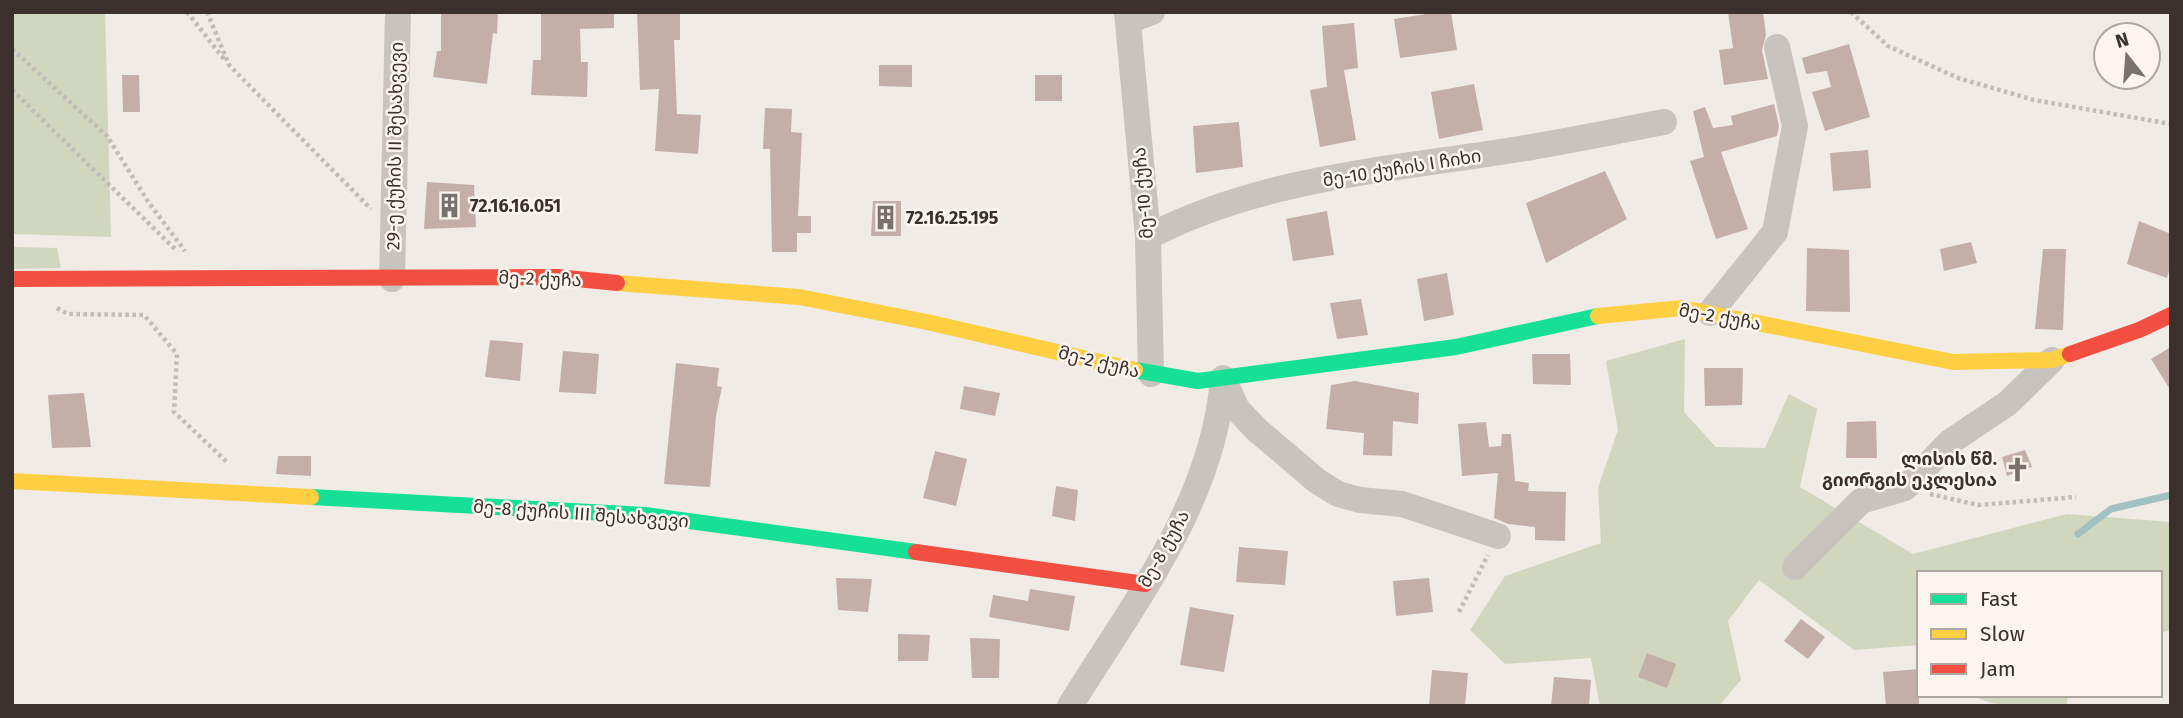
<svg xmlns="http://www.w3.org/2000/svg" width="2183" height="718" font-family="'Fira Sans','Noto Sans Georgian',sans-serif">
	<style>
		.green { fill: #d1d6bf }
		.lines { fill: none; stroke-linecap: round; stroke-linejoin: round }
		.stream { stroke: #a1c2c1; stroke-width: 7 }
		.building { fill: #c3afa7 }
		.path { stroke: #c2bbb6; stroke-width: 4.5; stroke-dasharray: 3.5 3.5; stroke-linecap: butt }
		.street { stroke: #c9c3be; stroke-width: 26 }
		.fast { stroke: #16e098; stroke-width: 16 }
		.slow { stroke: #ffcf43; stroke-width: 16 }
		.jam { stroke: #f24e42; stroke-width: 16 }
		.labels { text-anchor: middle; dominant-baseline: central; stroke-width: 5; stroke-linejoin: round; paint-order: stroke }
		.street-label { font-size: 18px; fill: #3b302b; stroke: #fbf5ee }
		.poi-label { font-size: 18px; font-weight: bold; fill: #3b302b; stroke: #fbf5ee; text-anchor: start }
	</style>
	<rect width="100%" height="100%" fill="#f0ebe5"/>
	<g class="green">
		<polygon points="12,12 105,12 111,237 12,234"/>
		<polygon points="12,247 57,248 61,268 12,269"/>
		<polygon points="1685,339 1684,412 1716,447 1765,448 1789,394 1817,409 1800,487 1913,554 2067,514 2171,522 2171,630 2160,633 2160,573 1919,573 1919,645 1854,650 1759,580 1728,621 1741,680 1719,706 1600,706 1591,658 1505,664 1470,630 1505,576 1601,543 1598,488 1618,430 1606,361"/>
		<path d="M1972 695H2068L2067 704C2038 709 1998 710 1972 695Z"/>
	</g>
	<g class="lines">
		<polyline class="stream" points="2078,534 2111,509 2171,495"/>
	</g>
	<g class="building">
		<polygon points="441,12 498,12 497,34 493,33 487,84 433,77 437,51 441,51"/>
		<polygon points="541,12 614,12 614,28 580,29 581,62 588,62 587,97 531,95 533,60 541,60"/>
		<polygon points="637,12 680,12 680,40 674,40 677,114 701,115 698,154 655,151 659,89 640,90"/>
		<polygon points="1439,12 1451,12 1457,50 1400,58 1394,19"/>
		<polygon points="1728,12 1763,12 1766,35 1762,50 1768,79 1724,85 1719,50 1733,48"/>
		<polygon points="1354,23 1358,68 1344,70 1356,140 1320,147 1310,90 1327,87 1322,26"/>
		<polygon points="1849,44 1870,117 1825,131 1812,92 1831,87 1827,71 1806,74 1802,58"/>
		<polygon points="879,65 912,65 912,87 879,86"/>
		<polygon points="122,75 139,75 140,112 123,112"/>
		<rect x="1035" y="75" width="27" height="26"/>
		<polygon points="1474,84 1483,130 1439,139 1431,92"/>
		<polygon points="1774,104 1779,126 1777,136 1721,152 1748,229 1716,239 1690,161 1704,157 1693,111 1705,107 1713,128 1733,125 1731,116"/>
		<polygon points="765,108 792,109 791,132 802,133 798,216 811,216 811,233 797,233 797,252 772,252 770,149 763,149"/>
		<polygon points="1239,122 1243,167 1196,173 1193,126"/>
		<polygon points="1868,150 1871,188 1833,191 1830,153"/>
		<polygon points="1605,171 1627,219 1546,263 1526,203"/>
		<polygon points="427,182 474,185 476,227 424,229"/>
		<polygon points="873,201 901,201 901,236 871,236"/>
		<polygon points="1327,211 1334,255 1293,261 1286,219"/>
		<polygon points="2139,221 2171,234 2171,263 2167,278 2127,264"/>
		<polygon points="1971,242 1977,263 1944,271 1940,249"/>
		<polygon points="1807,248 1849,250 1850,312 1806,311"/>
		<polygon points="2043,249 2066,249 2063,330 2035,329"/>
		<polygon points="1447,273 1454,315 1424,321 1417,279"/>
		<polygon points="1361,299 1368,335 1337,339 1330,303"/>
		<polygon points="490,340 523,343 520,381 485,377"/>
		<polygon points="2171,347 2171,391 2151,359"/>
		<polygon points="563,351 599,354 596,394 559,392"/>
		<polygon points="1532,354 1570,354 1571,385 1533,384"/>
		<polygon points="676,363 719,368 717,386 722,387 716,416 710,487 664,484"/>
		<polygon points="1704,368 1743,368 1742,405 1705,406"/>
		<polygon points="1355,381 1419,393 1418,424 1393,421 1392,456 1363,455 1364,433 1326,429 1331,385"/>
		<polygon points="964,386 1000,393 995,416 960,409"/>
		<polygon points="84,393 91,447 52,448 48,395"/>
		<polygon points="1876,421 1877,458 1846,458 1847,422"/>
		<polygon points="1486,422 1489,447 1501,446 1502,434 1511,434 1515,481 1529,483 1528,491 1566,492 1565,541 1535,540 1535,527 1508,524 1494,518 1498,473 1462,476 1458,424"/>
		<polygon points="2025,450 2032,467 2007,476 2002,457"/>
		<polygon points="935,451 967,459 956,506 923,498"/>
		<polygon points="278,456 311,456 311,476 276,474"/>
		<polygon points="1056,486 1078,490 1075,521 1052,516"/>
		<polygon points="1239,547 1288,551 1285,585 1236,582"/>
		<polygon points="836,578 872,579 868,612 838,610"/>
		<polygon points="1429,578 1433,612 1396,616 1393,581"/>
		<polygon points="1030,589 1075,596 1069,631 989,617 993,595 1028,601"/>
		<polygon points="1190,607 1234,615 1224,672 1180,665"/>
		<polygon points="1801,619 1825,637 1808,659 1784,641"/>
		<polygon points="898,634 930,635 928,661 898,661"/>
		<polygon points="970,638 1000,639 999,678 972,678"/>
		<polygon points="1647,653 1676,664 1667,688 1638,677"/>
		<polygon points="1919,669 1919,706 1886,706 1883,672"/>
		<polygon points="1432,670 1468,673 1465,706 1429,706"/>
		<polygon points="1554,677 1591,680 1589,706 1551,706"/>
	</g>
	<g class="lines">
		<g class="path">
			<polyline points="187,12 224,59"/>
			<polyline points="207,12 229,65 371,209"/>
			<polyline points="1851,12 1888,46 1958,78 2034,100 2171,124"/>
			<polyline points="12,49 107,136 149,203 185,251"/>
			<polyline points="12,90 176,250"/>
			<polyline points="57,308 68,314 144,315 177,354 174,412 228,463"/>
			<polyline points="1930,494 1978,505 2076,497"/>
			<polyline points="1459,612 1488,555"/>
		</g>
		<g class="street">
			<polyline points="1127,12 1148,237 1151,374"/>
			<polyline points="1128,21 1152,12"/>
			<path d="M1148 237C1259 179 1385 170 1507 151 1559 143 1611 132 1664 122"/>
			<polyline points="392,279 398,12"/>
			<polyline points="1710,313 1775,232 1795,126 1777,47"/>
			<polyline points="1224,380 1237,409 1257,430 1317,481 1338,494 1360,500 1402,504 1498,536"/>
			<polyline points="1795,567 1861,501 1905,488 1950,442 2008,403 2052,360"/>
			<path d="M1070 706C1133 604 1214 501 1223 378"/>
		</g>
		<g class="fast">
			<polyline points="1135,370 1198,381 1456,347 1598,316"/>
			<polyline points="311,497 645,515 916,552"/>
		</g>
		<g class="slow">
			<polyline points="617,283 799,297 927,322 1135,370"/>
			<polyline points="1598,316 1682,308 1953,362 2052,360 2070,354"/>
			<polyline points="12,481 311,497"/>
		</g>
		<g class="jam">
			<polyline points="12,279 557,277 617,283"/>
			<polyline points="2070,354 2139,330 2171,315"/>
			<polyline points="916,552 1145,584"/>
		</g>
	</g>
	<defs>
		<symbol id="building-bare" viewBox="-9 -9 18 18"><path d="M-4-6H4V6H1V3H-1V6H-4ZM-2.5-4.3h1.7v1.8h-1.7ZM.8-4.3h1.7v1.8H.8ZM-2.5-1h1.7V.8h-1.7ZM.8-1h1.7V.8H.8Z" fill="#7a716c" stroke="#fbf5ee" stroke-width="2.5" paint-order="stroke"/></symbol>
		<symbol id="church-bare" viewBox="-9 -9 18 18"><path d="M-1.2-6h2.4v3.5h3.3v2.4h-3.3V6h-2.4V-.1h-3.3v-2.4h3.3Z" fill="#7a716c" stroke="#fbf5ee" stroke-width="2.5" paint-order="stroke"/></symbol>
	</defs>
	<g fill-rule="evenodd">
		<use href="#building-bare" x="432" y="188" width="35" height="35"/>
		<use href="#building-bare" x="868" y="200" width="35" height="35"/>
		<use href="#church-bare" x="2000" y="452" width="35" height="35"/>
	</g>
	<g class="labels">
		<g class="street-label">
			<text transform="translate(395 146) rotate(-89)">29-ე ქუჩის II შესახვევი</text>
			<text transform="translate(1402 168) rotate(-9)">მე-10 ქუჩის I ჩიხი</text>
			<text transform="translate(1143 193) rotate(-95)">მე-10 ქუჩა</text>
			<text transform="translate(540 279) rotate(2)">მე-2 ქუჩა</text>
			<text transform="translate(1720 317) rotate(10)">მე-2 ქუჩა</text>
			<text transform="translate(1099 362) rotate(14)">მე-2 ქუჩა</text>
			<text transform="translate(581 514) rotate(4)">მე-8 ქუჩის III შესახვევი</text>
			<text transform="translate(1164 549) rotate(-61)">მე-8 ქუჩა</text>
		</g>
		<g class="poi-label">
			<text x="470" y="206">72.16.16.051</text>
			<text x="906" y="218">72.16.25.195</text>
			<text x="1997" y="459" text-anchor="end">ლისის წმ.<tspan x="1997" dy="21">გიორგის ეკლესია</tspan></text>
		</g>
	</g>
	<rect width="2183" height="718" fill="none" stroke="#3b302b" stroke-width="28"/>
	<rect x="1917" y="571" width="245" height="126" fill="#fbf5ee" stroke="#aea6a0" stroke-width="2"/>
	<rect x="1931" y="594" width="35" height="10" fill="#16e098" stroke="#aea6a0" stroke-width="2"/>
	<text x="1980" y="606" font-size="21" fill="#3b302b">Fast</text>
	<rect x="1931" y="629" width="35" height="10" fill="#ffcf43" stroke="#aea6a0" stroke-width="2"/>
	<text x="1980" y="641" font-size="21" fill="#3b302b">Slow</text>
	<rect x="1931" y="664" width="35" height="10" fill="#f24e42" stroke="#aea6a0" stroke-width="2"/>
	<text x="1980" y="676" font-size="21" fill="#3b302b">Jam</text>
	<g transform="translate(2127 56) rotate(343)"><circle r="33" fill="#fbf5ee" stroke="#aea6a0" stroke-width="2"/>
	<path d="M0-5L12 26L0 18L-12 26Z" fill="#7a716c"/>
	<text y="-10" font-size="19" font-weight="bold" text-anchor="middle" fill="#3b302b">N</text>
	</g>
</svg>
